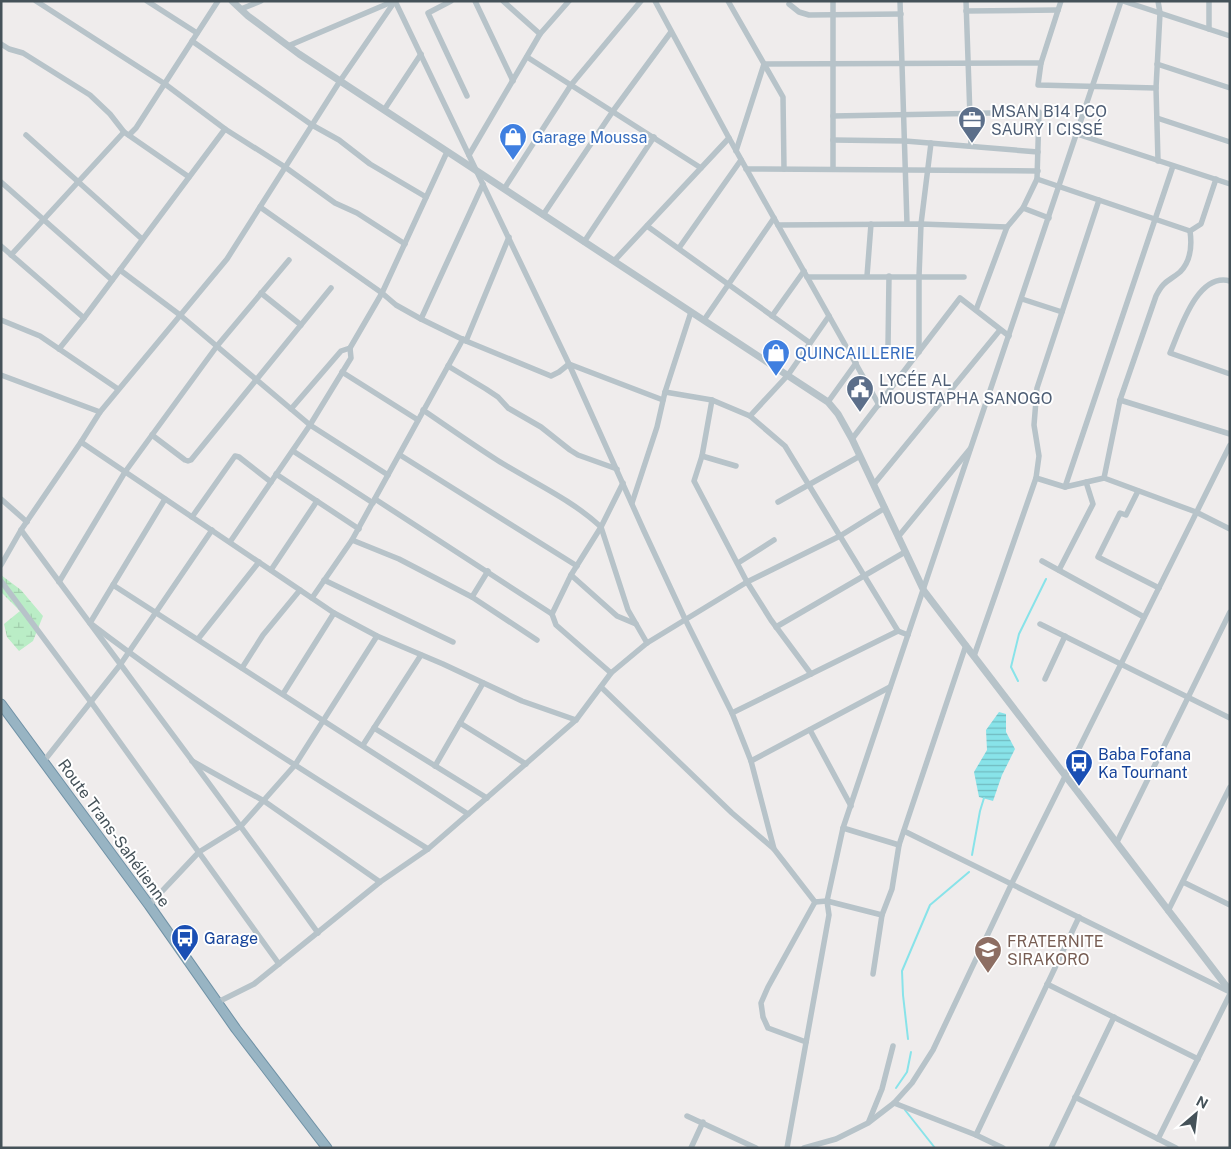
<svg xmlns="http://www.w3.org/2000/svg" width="1231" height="1149" font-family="'Public Sans',sans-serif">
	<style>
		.wetland { fill: url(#wetland-marsh) }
		.water { fill: url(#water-rules) }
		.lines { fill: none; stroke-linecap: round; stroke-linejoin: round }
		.stream { stroke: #88e3e9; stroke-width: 2 }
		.trunk-casing { stroke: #7092a6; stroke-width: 11 }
		.minor { stroke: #b7c3c9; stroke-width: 5.5 }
		.tertiary { stroke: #b7c3c9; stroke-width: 7 }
		.trunk { stroke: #98b4c3; stroke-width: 9 }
		.labels { text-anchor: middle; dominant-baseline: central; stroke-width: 4; stroke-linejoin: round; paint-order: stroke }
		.service-label { font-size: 16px; fill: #4e5e75; stroke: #fff; text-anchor: start }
		.shop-label { font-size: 16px; fill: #366cbe; stroke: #fff; text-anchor: start }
		.transit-label { font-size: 16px; fill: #164399; stroke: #fff; text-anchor: start }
		.street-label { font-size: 16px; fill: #455259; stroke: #fff }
		.education-label { font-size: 16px; fill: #785e54; stroke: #fff; text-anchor: start }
	</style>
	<defs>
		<pattern id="wetland-marsh" width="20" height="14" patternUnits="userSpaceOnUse" patternTransform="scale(1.25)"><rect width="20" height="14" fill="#baedc6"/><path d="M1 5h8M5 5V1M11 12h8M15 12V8" fill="none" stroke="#a1cdac"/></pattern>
		<pattern id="water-rules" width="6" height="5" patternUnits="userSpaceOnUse" patternTransform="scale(1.25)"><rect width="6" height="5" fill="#88e3e9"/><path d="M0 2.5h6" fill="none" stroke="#71bbc0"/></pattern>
	</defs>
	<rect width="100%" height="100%" fill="#efecec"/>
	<polygon class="wetland" points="1,575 21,590 43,616 33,641 19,651 7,637 4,624 20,611 1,592"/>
	<polygon class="water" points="999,712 1006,714 1006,732 1015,749 1002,775 993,801 979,797 974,772 987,750 986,730"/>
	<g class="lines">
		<g class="stream">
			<polyline points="1018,681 1011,667 1019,634 1046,579"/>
			<polyline points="972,855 980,811 984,798"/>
			<polyline points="908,1039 903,995 902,971 930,905 969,872"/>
			<polyline points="896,1088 907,1072 911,1052"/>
			<polyline points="905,1110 935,1148"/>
		</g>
		<defs>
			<polyline id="trunk" points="1,704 149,905 236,1029 327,1148"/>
		</defs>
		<use href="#trunk" class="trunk-casing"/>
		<g class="minor">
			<polyline points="36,1 165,84 225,129 285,167 335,203 357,213 405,244"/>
			<polyline points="147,1 197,33"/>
			<polyline points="395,1 569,364 644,531 685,619 732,713 751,761 774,849 815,902 827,901 882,915 873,974"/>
			<polyline points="451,1 428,13 467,96"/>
			<polyline points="475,1 513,81"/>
			<polyline points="503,1 540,34"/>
			<polyline points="655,1 729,138 879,405"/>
			<polyline points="728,1 783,97 784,169"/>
			<polyline points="833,1 833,169"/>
			<polyline points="900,1 907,224"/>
			<polyline points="966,1 971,146"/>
			<polyline points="1061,1 1041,63 1038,85 1156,88"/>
			<polyline points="1123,1 1230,36"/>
			<polyline points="1209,1 1209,29"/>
			<polyline points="789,4 799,12 809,15 901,14"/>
			<polyline points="241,9 261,1"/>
			<polyline points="966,11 1058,10"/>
			<polyline points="192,41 312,125 339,140 370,164 426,197"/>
			<polyline points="1,44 9,49 23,53 90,95 110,114 124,132 189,177"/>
			<polyline points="288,46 394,1"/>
			<polyline points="527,57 701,168"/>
			<polyline points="1157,64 1230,88"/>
			<polyline points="384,110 421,54"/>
			<polyline points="833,116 1039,112 1037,179 1023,208 1007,227 976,310"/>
			<polyline points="1157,118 1230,142"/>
			<polyline points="1077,134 1230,184"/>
			<polyline points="26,135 142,239"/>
			<polyline points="129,135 136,128 218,1"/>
			<polyline points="833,140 905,141 1038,152"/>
			<polyline points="736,151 764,64 1041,63"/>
			<polyline points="469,155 540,34 569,1"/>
			<polyline points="1158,161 1156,88 1160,13 1158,1"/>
			<polyline points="746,169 1038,171"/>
			<polyline points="1037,179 1190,231 1201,224 1216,179"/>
			<polyline points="1,182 112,280"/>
			<polyline points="504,189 571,85 641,1"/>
			<polyline points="260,207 382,293 396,305 421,319 466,341 551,376 559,372 569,364 663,400"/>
			<polyline points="1023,208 1049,218"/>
			<polyline points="543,215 613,111 671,32"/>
			<polyline points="778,225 921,224 1007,227"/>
			<polyline points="647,226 810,343"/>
			<polyline points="584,242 654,137"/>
			<polyline points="1,246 84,318"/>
			<polyline points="679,248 741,160"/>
			<polyline points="11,255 124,132"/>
			<polyline points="614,261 729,138"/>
			<polyline points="120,270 180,315 310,425 388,475"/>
			<polyline points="867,276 871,224"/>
			<polyline points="807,277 964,277"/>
			<path d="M1230 281C1197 272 1180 330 1170 353L1230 374"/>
			<polyline points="261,293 301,325"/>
			<polyline points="1022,299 1062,312"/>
			<polyline points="772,316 804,271"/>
			<polyline points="421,319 483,184"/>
			<polyline points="1,320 40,336 118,389"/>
			<polyline points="704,320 774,218"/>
			<polyline points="466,341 509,237"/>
			<polyline points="888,347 889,276"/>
			<polyline points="59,349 84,318 225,129"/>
			<polyline points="919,352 919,277 921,224 931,143"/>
			<polyline points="448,366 486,389 498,397 508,408 541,427 570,450 578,455 617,469"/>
			<polyline points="342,372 418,420"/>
			<polyline points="1,375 100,412"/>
			<polyline points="665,392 712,400 750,416 785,446 898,631 908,635"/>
			<polyline points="712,400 702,456 694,481 747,582 771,620 811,674"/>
			<polyline points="1120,400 1230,434"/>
			<polyline points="828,402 856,363"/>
			<polyline points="291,409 341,351 350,348 382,293 447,152"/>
			<path d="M423 410C448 427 472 444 497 460 532 482 571 499 601 527L628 610 647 643"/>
			<polyline points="750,416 788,375 829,316"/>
			<polyline points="152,435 185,460 188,461 191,460 331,288"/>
			<polyline points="852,439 960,298 1009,336"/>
			<polyline points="81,442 334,613 377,636 443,664 522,701 576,720"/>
			<polyline points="293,451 373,503"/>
			<polyline points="400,455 577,566"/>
			<polyline points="702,456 736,466"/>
			<polyline points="276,474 359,529"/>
			<path d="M1036 478 1065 487 1104 478 1120 400 1156 296C1164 280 1168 282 1180 272 1191 261 1192 245 1190 231"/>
			<polyline points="1104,478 1196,512 1230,529"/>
			<polyline points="874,484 1000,330"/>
			<polyline points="1065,487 1173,166"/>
			<polyline points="1138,491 1126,515 1120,513 1098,557 1159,588"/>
			<polyline points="1,499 27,522"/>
			<path d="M165 499 90 623C197 705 313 777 428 849"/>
			<polyline points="375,499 552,614 556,625 611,673"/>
			<polyline points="778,502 860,456"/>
			<polyline points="632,503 657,427 665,392 691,312"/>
			<polyline points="192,517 235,456 239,457 271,482"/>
			<path d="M21 530C120 665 221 797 318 933"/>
			<polyline points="898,537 970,449"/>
			<polyline points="352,540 399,559 472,597 537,640"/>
			<polyline points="230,542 310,425 351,358 350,348"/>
			<polyline points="1042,561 1144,617"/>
			<polyline points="738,563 774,540"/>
			<polyline points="1,565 21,530 81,442 100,412 227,259 340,81 395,1"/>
			<polyline points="271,570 317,501"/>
			<polyline points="1059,570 1093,504 1086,482"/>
			<polyline points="571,575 617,616 636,624"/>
			<polyline points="324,580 453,642"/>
			<polyline points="1,581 91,702 279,964"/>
			<polyline points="59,582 125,472 217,346 289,260"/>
			<polyline points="113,585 468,814"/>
			<polyline points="472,597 488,571"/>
			<polyline points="312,598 352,540 463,339"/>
			<polyline points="552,614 571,575 601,527 623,483"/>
			<polyline points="1040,624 1230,718"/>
			<polyline points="776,627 905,552"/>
			<polyline points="198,639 259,562"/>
			<polyline points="974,656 1036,478 1039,456 1034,425 1037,388 1099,200"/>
			<polyline points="242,668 263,635 300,590"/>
			<polyline points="1045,679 1065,636"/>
			<polyline points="601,687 732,813 774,849"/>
			<polyline points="283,694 334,613"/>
			<polyline points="732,713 898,631"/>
			<polyline points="460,723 526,764"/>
			<polyline points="374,728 487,798"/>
			<polyline points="810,730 851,806"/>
			<polyline points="363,745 421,655"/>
			<polyline points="44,761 120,665 212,530"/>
			<polyline points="192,761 264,801 380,882"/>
			<polyline points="751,761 890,687"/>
			<polyline points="435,766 483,683"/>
			<polyline points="843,828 899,845 966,645"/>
			<polyline points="904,831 1230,992"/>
			<polyline points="1117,842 1230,612"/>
			<polyline points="1183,882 1230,905"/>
			<polyline points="149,905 199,852 241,826 295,765 377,636"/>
			<polyline points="1168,911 1230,787"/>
			<polyline points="882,915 892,889 899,845"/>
			<polyline points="1047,984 1198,1059"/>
			<polyline points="218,1002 254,984 380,882 428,849 576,720 611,673 647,643 747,582 840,536 885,508"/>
			<polyline points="806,1042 768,1028 763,1017 761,1003 768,987 815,902"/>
			<polyline points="1075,1097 1176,1148"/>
			<polyline points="894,1103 976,1135 1003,1148"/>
			<polyline points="687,1116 756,1148"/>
			<polyline points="869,1121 882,1089 893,1046"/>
			<polyline points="976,1135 1079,917"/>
			<polyline points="1158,1139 1230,994"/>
			<polyline points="691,1148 703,1122"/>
			<polyline points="787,1148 829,915 827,901 843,828 1121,1"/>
			<polyline points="804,1148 836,1139 868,1123 894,1103 912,1083 933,1050 1012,883 1230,445"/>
			<polyline points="1051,1148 1114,1017"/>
		</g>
		<polyline class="tertiary" points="232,1 248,16 299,54 828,402 838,414 852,439 924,591 1230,991"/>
		<use href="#trunk" class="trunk"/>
	</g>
	<defs>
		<symbol id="office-pin" viewBox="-11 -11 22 30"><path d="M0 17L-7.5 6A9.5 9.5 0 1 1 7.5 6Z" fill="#5c6f8a" stroke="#fff"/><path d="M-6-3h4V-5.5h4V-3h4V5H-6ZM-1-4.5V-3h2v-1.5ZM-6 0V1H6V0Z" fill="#fff"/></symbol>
		<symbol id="shop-pin" viewBox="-11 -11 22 30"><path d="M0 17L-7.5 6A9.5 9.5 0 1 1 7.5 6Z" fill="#3f7fe0" stroke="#fff"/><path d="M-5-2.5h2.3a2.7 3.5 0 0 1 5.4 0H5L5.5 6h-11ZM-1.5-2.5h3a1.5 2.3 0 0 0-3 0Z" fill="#fff"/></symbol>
		<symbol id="civic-pin" viewBox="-11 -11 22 30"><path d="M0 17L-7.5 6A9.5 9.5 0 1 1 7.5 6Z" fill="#5c6f8a" stroke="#fff"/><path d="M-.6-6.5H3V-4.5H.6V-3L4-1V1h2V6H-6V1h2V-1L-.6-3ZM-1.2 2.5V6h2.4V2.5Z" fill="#fff"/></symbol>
		<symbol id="bus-pin" viewBox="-11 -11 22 30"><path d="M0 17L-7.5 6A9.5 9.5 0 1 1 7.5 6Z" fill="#1a4fb4" stroke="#fff"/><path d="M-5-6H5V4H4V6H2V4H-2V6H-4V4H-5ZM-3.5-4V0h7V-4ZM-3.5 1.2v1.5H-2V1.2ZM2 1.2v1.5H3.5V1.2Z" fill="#fff"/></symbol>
		<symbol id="school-pin" viewBox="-11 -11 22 30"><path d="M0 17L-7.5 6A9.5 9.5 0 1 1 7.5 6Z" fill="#8d6e63" stroke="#fff"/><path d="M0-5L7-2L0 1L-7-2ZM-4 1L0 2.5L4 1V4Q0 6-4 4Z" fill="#fff"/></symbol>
	</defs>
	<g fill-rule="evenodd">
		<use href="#office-pin" x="956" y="104" width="32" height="43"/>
		<use href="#shop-pin" x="497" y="121" width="32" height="43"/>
		<use href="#shop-pin" x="760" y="337" width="32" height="43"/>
		<use href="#civic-pin" x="844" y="373" width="32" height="43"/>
		<use href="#bus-pin" x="1063" y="747" width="32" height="43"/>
		<use href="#bus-pin" x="169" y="922" width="32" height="43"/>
		<use href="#school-pin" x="972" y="934" width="32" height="43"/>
	</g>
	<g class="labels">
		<g class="service-label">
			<text x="991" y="111">MSAN B14 PCO<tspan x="991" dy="18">SAURY I CISSÉ</tspan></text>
			<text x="879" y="380">LYCÉE AL<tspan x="879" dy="18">MOUSTAPHA SANOGO</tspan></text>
		</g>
		<g class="shop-label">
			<text x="532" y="137">Garage Moussa</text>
			<text x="795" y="353">QUINCAILLERIE</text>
		</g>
		<g class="transit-label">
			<text x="1098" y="754">Baba Fofana<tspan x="1098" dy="18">Ka Tournant</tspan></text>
			<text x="204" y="938">Garage</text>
		</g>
		<g class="street-label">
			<text transform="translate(114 833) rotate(54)">Route Trans-Sahélienne</text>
		</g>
		<g class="education-label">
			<text x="1007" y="941">FRATERNITE<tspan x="1007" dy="18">SIRAKORO</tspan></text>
		</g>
	</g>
	<rect width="1231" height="1149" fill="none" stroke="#455259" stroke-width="5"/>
	<g transform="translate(1196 1114) rotate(28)" stroke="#ffffff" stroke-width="4" paint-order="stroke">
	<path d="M0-4L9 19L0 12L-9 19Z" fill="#455259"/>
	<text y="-8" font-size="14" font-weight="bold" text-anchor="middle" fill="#455259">N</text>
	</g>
</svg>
